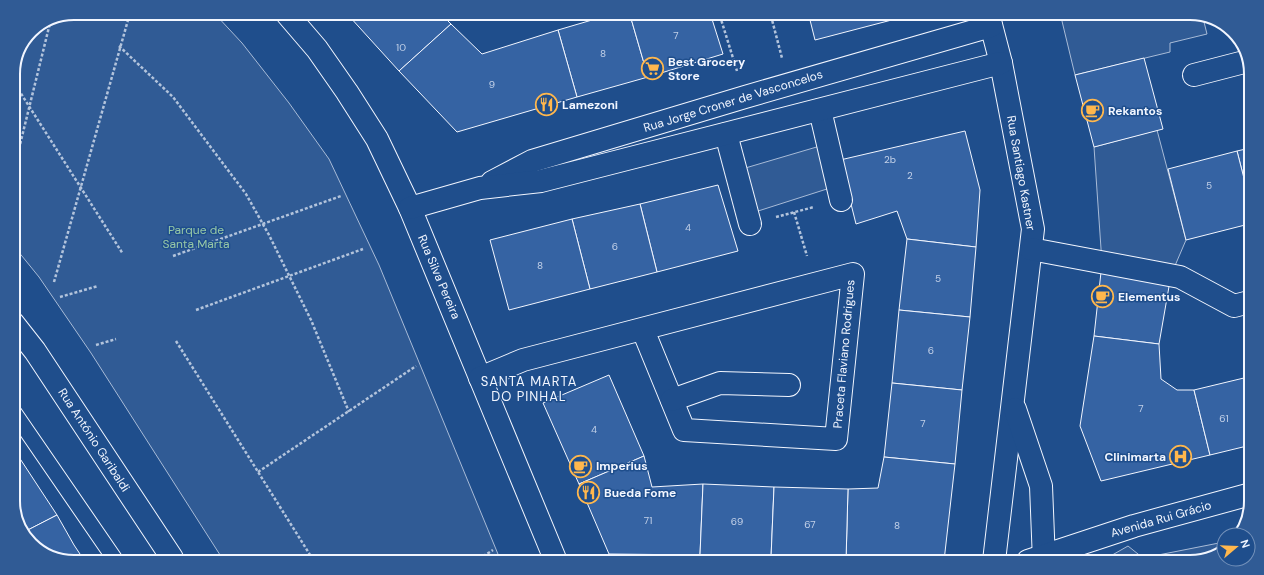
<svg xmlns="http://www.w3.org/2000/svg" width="1264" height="575" font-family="'DM Sans',sans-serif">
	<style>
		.built { fill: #305b95; stroke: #a8bbd7 }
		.building { fill: #3563a3; stroke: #f2f6ff }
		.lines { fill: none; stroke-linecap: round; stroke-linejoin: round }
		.lane-casing { stroke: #f2f6ff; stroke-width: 17 }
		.street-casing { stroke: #f2f6ff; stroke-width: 24 }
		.path { stroke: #b3c4dc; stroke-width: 2.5; stroke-dasharray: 3 2; stroke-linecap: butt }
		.lane { stroke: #1f4e8c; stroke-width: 15 }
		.street { stroke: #1f4e8c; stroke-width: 22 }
		.labels { text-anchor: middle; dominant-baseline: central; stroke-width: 3; stroke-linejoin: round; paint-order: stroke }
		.number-label { font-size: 10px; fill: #c3d1e8 }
		.poi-label { font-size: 12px; font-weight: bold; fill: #f2f6ff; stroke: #1f4e8c; text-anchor: start }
		.street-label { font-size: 12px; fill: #f2f6ff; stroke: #1f4e8c }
		.park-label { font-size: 12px; fill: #97c8a6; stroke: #1f4e8c }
		.neighbourhood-label { font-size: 13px; letter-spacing: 1px; fill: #f2f6ff; stroke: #1f4e8c }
		.rim { fill: none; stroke: #f2f6ff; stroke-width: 2 }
	</style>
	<rect width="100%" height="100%" fill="#1f4e8c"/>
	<g class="built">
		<polygon points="74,13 215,14 242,43 289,103 329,159 379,265 500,559 222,558 91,353 39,277 13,245 13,70 31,31"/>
		<polygon points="1061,17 1203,18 1207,34 1170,43 1170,52 1075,75"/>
		<polygon points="1157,130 1186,240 1171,275 1102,263 1094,147"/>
		<polygon points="820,146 830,188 755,212 742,169"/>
		<polygon points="1224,542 1224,552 1191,562 1100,562 1128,546 1143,558"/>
	</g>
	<g class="building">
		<polygon points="351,14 442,15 451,24 399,71 349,16"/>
		<polygon points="609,15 630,15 648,77 577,97 558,30"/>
		<polygon points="630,15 711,16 723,54 648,77"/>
		<polygon points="809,16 907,16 815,40"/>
		<polygon points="451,24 482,54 558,30 577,97 457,132 399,71"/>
		<polygon points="1144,58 1163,129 1094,147 1075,75"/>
		<polygon points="965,131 980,190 976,247 907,239 897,211 856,224 840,160"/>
		<polygon points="1250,148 1250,202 1237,151"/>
		<polygon points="1237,151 1250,202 1249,224 1186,240 1168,169"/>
		<polygon points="718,185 738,251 657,272 640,204"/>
		<polygon points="640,204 657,272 590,289 572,219"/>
		<polygon points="572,219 590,289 509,310 490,240"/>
		<polygon points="907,239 976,247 970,317 899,310"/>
		<polygon points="1102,263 1171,275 1159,344 1094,336"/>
		<polygon points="899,310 970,317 962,390 892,383"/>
		<polygon points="1094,336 1159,344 1161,379 1177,390 1194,390 1210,455 1101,481 1080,426"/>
		<polygon points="609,375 644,456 579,484 543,403"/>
		<polygon points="1248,377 1247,446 1210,455 1194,390"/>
		<polygon points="892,383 962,390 955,464 884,457"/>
		<polygon points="15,451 57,515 22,533 13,506 13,452"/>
		<polygon points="644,456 652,487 703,484 700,555 609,554 579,484"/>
		<polygon points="884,457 955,464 944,561 846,561 848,489 878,488"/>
		<polygon points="703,484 774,487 771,558 700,555"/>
		<polygon points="774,487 848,489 846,561 771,558"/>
		<polygon points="57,515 74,545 82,557 50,557 23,535 22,533"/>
	</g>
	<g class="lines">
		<defs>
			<polyline id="lane" points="13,411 114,558"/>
			<g id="street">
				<polyline points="287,14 317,49 347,92 377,139 410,208 555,559"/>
				<polyline points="989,17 1001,63 1033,229 994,561"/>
				<polyline points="1194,75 1248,61"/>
				<polyline points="820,110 841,200"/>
				<polyline points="726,134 750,224"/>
				<polyline points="492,182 532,161 745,97 991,26"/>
				<polyline points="410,208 480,188 541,181 1001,63"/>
				<polyline points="1031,249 1180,277 1234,306 1249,302"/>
				<polyline points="13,323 35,351 172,558"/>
				<polyline points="480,378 523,360 853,274 836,439 684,430 643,330"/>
				<polyline points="672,400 720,383 789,385"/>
				<polyline points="1015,409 1041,486 1044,561"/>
				<polyline points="1028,561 1134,526 1247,495"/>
			</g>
		</defs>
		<use href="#lane" class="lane-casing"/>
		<use href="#street" class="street-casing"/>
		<g class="path">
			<polyline points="720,16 737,71"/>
			<polyline points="771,16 782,58"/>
			<polyline points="119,46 173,97 246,194 269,235 311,320 349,412"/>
			<polyline points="13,81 123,254"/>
			<polyline points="13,173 50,23"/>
			<polyline points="794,212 807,256"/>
			<polyline points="776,217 814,207"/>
			<polyline points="173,256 341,196"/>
			<polyline points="54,282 130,13"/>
			<polyline points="60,297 98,286"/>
			<polyline points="196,310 363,249"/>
			<polyline points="176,341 312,558"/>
			<polyline points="96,345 116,339"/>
			<polyline points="258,472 416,366"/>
			<polyline points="479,559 493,550"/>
		</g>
		<use href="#lane" class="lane"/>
		<use href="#street" class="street"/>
	</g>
	<defs>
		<symbol id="supermarket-ring" viewBox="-11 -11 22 22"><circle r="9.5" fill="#1f4e8c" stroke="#ffb74d" stroke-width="1.5"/><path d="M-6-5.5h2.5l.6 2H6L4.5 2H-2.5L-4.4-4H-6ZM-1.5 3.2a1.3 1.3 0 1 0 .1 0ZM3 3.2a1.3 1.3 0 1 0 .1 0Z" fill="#ffb74d"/></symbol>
		<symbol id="restaurant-ring" viewBox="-11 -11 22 22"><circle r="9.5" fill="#1f4e8c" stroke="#ffb74d" stroke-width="1.5"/><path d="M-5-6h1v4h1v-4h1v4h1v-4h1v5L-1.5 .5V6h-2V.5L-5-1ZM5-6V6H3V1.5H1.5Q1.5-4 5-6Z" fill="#ffb74d"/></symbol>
		<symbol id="cafe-ring" viewBox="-11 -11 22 22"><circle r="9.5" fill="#1f4e8c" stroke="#ffb74d" stroke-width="1.5"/><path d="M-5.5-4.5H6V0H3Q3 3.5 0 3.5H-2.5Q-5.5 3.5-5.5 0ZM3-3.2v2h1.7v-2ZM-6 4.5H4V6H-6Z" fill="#ffb74d"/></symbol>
		<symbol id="hospital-ring" viewBox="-11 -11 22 22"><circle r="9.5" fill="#1f4e8c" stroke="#ffb74d" stroke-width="1.5"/><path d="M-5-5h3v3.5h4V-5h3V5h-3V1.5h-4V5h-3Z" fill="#ffb74d"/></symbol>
	</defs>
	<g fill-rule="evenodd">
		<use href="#supermarket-ring" x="640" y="56" width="25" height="25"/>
		<use href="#restaurant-ring" x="534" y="92" width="25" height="25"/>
		<use href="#cafe-ring" x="1080" y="98" width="25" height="25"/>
		<use href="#cafe-ring" x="1090" y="284" width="25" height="25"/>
		<use href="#hospital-ring" x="1168" y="444" width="25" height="25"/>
		<use href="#cafe-ring" x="568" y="454" width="25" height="25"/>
		<use href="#restaurant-ring" x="576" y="480" width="25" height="25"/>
	</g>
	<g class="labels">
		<g class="number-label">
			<text x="676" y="35">7</text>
			<text x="401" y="47">10</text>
			<text x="603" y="53">8</text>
			<text x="492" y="84">9</text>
			<text x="890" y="159">2b</text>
			<text x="910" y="175">2</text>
			<text x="1209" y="185">5</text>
			<text x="688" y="227">4</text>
			<text x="615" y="246">6</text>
			<text x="540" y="265">8</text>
			<text x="938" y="278">5</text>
			<text x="931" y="350">6</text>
			<text x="1141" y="408">7</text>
			<text x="1224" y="418">61</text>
			<text x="923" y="423">7</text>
			<text x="594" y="429">4</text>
			<text x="648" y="520">71</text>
			<text x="737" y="521">69</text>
			<text x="810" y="524">67</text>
			<text x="897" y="525">8</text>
		</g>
		<g class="poi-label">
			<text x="668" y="62">Best Grocery<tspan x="668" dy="14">Store</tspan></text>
			<text x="562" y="105">Lamezoni</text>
			<text x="1108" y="111">Rekantos</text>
			<text x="1118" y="297">Elementus</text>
			<text x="1166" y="457" text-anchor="end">Clinimarta</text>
			<text x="596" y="466">Imperius</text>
			<text x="604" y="493">Bueda Fome</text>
		</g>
		<g class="street-label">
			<text transform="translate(733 101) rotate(-17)">Rua Jorge Croner de Vasconcelos</text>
			<text transform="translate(1021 173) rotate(80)">Rua Santiago Kastner</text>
			<text transform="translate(439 277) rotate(67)">Rua Silva Pereira</text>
			<text transform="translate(844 354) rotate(-85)">Praceta Flaviano Rodrigues</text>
			<text transform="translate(94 440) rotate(57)">Rua António Garibaldi</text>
			<text transform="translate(1161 519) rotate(-16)">Avenida Rui Grácio</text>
		</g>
		<g class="park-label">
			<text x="196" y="230">Parque de<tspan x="196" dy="14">Santa Marta</tspan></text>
		</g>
		<g class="neighbourhood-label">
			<text x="529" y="381">SANTA MARTA<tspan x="529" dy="15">DO PINHAL</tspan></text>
		</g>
	</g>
	<path d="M0 0H1264V575H0ZM74 20H1190A54 54 0 0 1 1244 74V501A54 54 0 0 1 1190 555H74A54 54 0 0 1 20 501V74A54 54 0 0 1 74 20Z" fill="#305b95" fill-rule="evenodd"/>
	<path class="rim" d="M74 20H1190A54 54 0 0 1 1244 74V501A54 54 0 0 1 1190 555H74A54 54 0 0 1 20 501V74A54 54 0 0 1 74 20Z"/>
	<g transform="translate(1236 547) rotate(71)"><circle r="19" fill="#1f4e8c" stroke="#7391ba"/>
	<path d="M0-3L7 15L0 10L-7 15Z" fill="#ffb74d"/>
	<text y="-6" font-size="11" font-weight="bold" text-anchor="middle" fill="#f2f6ff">N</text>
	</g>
</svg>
